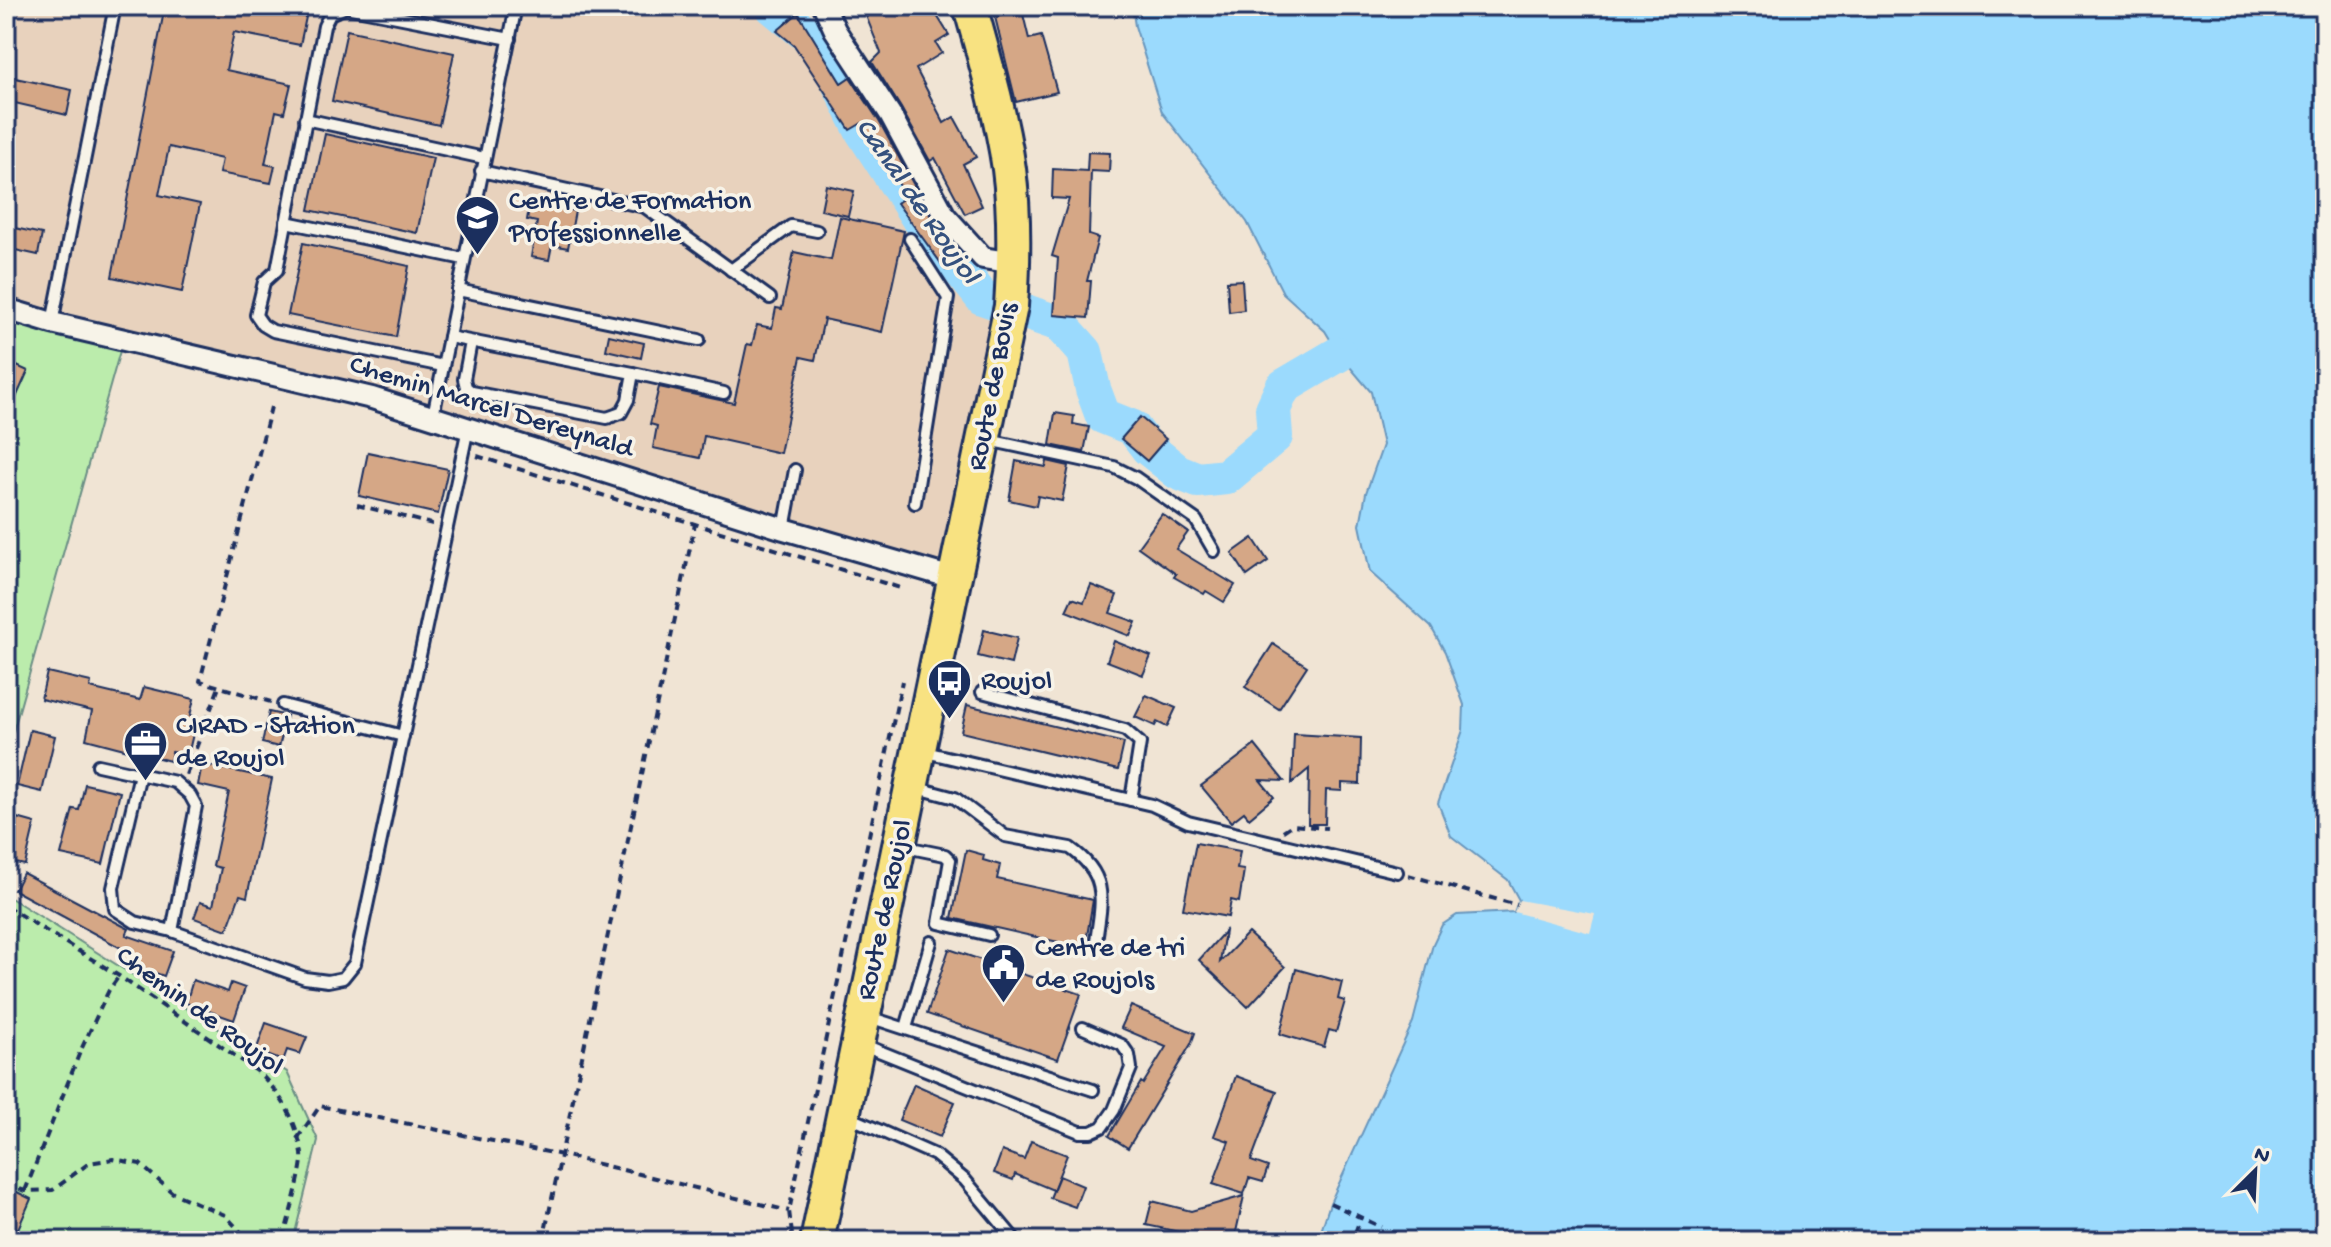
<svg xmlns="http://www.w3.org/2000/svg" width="2331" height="1247" font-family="'Gochi Hand',sans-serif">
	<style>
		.built { fill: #e8d2bd }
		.green { fill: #bbecac; stroke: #6b8e85; stroke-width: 2 }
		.water { fill: #9bdafd; stroke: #6896bd; stroke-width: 2 }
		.pier { fill: #f0e4d4 }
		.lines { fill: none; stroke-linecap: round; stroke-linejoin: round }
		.river { stroke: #9bdafd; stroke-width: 36 }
		.building { fill: #d5a786; stroke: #1b2f5e; stroke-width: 2 }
		.lane-casing { stroke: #1b2f5e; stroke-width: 16 }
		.street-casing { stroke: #1b2f5e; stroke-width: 26 }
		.primary-casing { stroke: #1b2f5e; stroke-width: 38 }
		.path { stroke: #1b2f5e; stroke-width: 4; stroke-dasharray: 8 6; stroke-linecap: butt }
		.lane { stroke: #f7f3e8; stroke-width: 10 }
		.street { stroke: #f7f3e8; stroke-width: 20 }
		.primary { stroke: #f8e281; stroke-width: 32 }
		.labels { text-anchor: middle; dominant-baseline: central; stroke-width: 7; stroke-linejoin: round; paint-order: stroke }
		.poi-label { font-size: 28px; fill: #1b2f5e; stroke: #f7f3e8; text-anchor: start }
		.street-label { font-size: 28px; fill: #1b2f5e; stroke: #f7f3e8 }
		.water-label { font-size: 30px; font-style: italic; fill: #35517e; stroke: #f7f3e8 }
	</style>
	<rect width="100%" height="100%" fill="#f0e4d4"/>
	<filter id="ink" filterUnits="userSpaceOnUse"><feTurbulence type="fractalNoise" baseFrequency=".0125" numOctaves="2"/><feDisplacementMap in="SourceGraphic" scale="16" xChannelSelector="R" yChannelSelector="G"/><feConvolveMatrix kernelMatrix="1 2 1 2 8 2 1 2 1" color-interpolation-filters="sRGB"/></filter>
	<g filter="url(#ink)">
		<polygon class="built" points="6,6 772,6 821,46 862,130 918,217 981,296 998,304 956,579 468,428 6,309"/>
		<g class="green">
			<polygon points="6,309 123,340 6,757"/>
			<polygon points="6,895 287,1072 318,1140 293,1241 6,1241"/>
		</g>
		<polygon class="water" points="1132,6 2325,6 2325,1241 1318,1241 1330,1203 1413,1022 1433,944 1442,925 1457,915 1514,912 1519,900 1508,880 1451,836 1438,803 1463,730 1464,705 1445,652 1431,627 1370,572 1360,525 1366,493 1383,445 1371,392 1339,354 1325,331 1283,293 1247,222 1162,112 1135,26"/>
		<polygon class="pier" points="1519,900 1595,914 1590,933 1514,912"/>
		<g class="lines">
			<polyline class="river" points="772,6 821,46 862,130 918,217 982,297 1060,324 1085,352 1093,389 1103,416 1133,428 1148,448 1178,472 1198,480 1226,477 1275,436 1273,409 1283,387 1339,354"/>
		</g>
		<g class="building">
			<polygon points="165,6 254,6 306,17 300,45 234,32 226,70 291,84 284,113 276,111 265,164 275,166 271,183 219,173 222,159 169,147 159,195 200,204 182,292 112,277"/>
			<polygon points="862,6 931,6 949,35 936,43 942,53 916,69 944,123 954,117 976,157 963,164 982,206 965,214 935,158 930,161 901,108 872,62 881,53"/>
			<polygon points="1022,10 1029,39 1041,36 1057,92 1016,102 995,17"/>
			<polygon points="798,13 841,83 850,77 879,121 934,222 962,257 946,270 897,203 906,196 862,123 850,130 794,45 777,31"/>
			<polygon points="347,30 454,53 439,125 332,101"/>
			<polygon points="6,76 72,90 67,115 6,101"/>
			<polygon points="325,134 433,158 417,233 309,210"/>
			<polygon points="1088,152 1110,153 1109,172 1091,171 1089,235 1098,238 1087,281 1091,281 1088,318 1054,315 1058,258 1052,256 1069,199 1052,198 1053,169 1087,171"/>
			<polygon points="826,185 854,191 848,216 821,210"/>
			<polygon points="530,202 575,211 568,248 552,245 549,260 531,257 537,222 527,220"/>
			<polygon points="840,217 904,231 882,332 824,319 815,360 801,357 780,453 704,436 700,458 653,448 657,426 650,424 659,387 734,403 747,344 752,345 757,325 772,328 776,308 782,309 794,252 831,260"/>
			<polygon points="6,226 42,234 38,255 6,248"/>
			<polygon points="303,243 409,266 396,337 288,315"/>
			<polygon points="1242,280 1244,310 1229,312 1227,281"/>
			<polygon points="609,335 644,343 641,358 606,350"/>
			<polygon points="6,361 28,371 6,420"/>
			<polygon points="1055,413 1074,416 1073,424 1089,427 1084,452 1050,445"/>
			<polygon points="1140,417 1166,439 1147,461 1121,439"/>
			<polygon points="368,452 448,469 438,514 359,496"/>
			<polygon points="1016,461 1046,467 1047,461 1069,466 1062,501 1038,496 1036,506 1009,500"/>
			<polygon points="1162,514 1188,532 1176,549 1235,585 1224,602 1206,591 1204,594 1174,577 1176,574 1138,547"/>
			<polygon points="1253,538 1268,561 1247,576 1232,553"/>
			<polygon points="1091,585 1117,595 1110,613 1136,622 1130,636 1066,611 1072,598 1084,602"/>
			<polygon points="984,630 1017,638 1011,664 978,656"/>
			<polygon points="1114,641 1151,656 1143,675 1107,661"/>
			<polygon points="1273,644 1307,666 1279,709 1245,687"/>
			<polygon points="47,672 91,682 90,688 140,700 144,687 194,699 190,716 197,717 188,755 172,752 170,761 86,739 92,711 41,699"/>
			<polygon points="1146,695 1176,708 1167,727 1157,722 1155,726 1135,717"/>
			<polygon points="967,705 1124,743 1118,770 961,732"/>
			<polygon points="269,712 287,716 279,747 262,743"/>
			<polygon points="30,730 55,736 42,792 17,786"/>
			<polygon points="1294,734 1361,738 1360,784 1342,783 1342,791 1326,790 1325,824 1308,824 1309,769 1292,783"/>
			<polygon points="1255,745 1284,781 1260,780 1274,797 1249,818 1244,812 1231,822 1201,786"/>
			<polygon points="202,764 272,779 247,897 240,895 227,930 194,918 200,902 213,906 221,868 213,866 229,792 198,785"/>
			<polygon points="85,784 120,792 103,864 61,855 73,809 79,810"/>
			<polygon points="17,818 35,823 25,865 6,861"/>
			<polygon points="1196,843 1240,851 1237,869 1244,870 1239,902 1231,900 1228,917 1183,909"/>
			<polygon points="966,850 984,855 983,860 1000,865 997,879 1093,900 1085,948 952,918"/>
			<polygon points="23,873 129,929 126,935 173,951 164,976 131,965 134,955 14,890"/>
			<polygon points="1225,931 1220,962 1248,933 1285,967 1248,1007 1199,960"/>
			<polygon points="949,949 1081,994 1058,1059 927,1014"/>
			<polygon points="1296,969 1342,982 1338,999 1345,1001 1336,1032 1329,1030 1324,1047 1280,1034"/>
			<polygon points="193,980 228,992 231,983 245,988 234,1020 186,1003"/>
			<polygon points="1131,1006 1195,1033 1191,1044 1128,1148 1109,1136 1141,1082 1143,1084 1166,1047 1121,1028"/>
			<polygon points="266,1023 307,1037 300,1054 287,1050 283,1061 256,1051"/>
			<polygon points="1236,1076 1277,1091 1251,1161 1268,1167 1263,1182 1249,1178 1244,1194 1213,1184 1229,1141 1214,1136"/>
			<polygon points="914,1084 955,1102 940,1137 899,1120"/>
			<polygon points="1031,1141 1067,1155 1053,1190 1015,1174 1013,1180 994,1173 1002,1151 1024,1159"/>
			<polygon points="1059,1176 1083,1186 1075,1207 1050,1198"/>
			<polygon points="11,1189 31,1199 18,1229 6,1223 6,1199"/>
			<polygon points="1244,1196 1234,1241 1222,1241 1146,1225 1152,1201 1191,1211"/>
		</g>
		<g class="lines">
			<defs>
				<g id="lane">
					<polyline points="305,119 484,158"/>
					<polyline points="481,171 645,207 770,298"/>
					<polyline points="286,222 464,259"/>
					<polyline points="910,239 948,298 915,503"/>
					<polyline points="731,270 791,226 817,231"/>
					<polyline points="458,290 699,340"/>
					<polyline points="52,323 115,6"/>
					<polyline points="449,337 633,373 628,400 621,413 607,418 472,392 466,387 464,379 471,342"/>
					<polyline points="443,366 273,331 263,325 256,315 264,282 277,270 324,26 330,14 346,7 510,39"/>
					<polyline points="633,373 724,393"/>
					<polyline points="433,416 516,6"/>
					<polyline points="988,440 1114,467 1136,478 1196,520 1214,551"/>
					<polyline points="784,529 795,470"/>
					<polyline points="982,692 1125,730 1140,743 1131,800"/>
					<polyline points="283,705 403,736"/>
					<polyline points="921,751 1152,805 1188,822 1397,872"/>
					<polyline points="98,765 175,782 190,795 196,806 172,931 305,978 328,981 343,978 355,963 468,428"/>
					<polyline points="140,774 113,888 115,909 135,922 172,931"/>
					<path d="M914 787 955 798 1005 836 1070 848C1109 875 1102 900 1096 941"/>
					<polyline points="901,846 945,855 950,860 939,923 989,935"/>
					<polyline points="866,1016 1093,1090"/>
					<polyline points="906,1028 931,942"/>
					<polyline points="864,1045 1080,1132 1091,1132 1102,1127 1114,1110 1131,1068 1129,1055 1122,1045 1083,1028"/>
					<polyline points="849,1117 935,1155 965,1180 1016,1241"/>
				</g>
				<g id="street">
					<polyline points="824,6 835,30 890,114 945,216 983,258 1014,263"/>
					<polyline points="6,309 52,323 372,398 784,529 956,579"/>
				</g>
				<path id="primary" d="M817 1241 1011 306C1014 261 1015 214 1009 169 1001 114 985 60 970 6"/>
			</defs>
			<use href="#lane" class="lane-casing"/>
			<use href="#street" class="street-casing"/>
			<use href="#primary" class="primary-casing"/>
			<g class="path">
				<polyline points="271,407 200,681 271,702"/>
				<polyline points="477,456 900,588"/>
				<polyline points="357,505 436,525"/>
				<polyline points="186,775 219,687"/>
				<polyline points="1283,831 1292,825 1327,828"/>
				<polyline points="1408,875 1517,905"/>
				<path d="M6 906 119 976 257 1071C281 1093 297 1121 302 1154 304 1167 287 1224 283 1241"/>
				<polyline points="297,1139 320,1106 562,1155 789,1211"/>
				<polyline points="6,1184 25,1191 53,1190 89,1163 113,1159 140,1164 173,1193 225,1215 249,1241"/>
				<polyline points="25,1191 80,1052 109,990 119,976"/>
				<polyline points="1330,1203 1381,1227"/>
				<polyline points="1355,1233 1361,1217"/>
				<polyline points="792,1234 789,1211 902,681"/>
				<polyline points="543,1241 695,524"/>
			</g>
			<use href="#lane" class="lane"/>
			<use href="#street" class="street"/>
			<use href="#primary" class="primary"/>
		</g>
	</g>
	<defs>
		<symbol id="school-pin" viewBox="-11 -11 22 30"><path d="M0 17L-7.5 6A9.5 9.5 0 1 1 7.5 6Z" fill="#1b2f5e" stroke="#f7f3e8"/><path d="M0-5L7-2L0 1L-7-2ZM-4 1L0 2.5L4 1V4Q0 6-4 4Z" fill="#fff"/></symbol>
		<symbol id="bus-pin" viewBox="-11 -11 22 30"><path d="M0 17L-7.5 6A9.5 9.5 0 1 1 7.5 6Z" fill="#1b2f5e" stroke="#f7f3e8"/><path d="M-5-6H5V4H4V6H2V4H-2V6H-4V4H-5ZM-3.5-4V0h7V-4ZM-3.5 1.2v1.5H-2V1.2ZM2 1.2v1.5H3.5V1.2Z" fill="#fff"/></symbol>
		<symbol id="office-pin" viewBox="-11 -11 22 30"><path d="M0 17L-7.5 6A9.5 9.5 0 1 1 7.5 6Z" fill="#1b2f5e" stroke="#f7f3e8"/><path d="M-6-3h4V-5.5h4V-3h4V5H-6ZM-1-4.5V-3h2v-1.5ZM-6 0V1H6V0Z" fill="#fff"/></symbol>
		<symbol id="civic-pin" viewBox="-11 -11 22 30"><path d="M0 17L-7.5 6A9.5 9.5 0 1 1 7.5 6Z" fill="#1b2f5e" stroke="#f7f3e8"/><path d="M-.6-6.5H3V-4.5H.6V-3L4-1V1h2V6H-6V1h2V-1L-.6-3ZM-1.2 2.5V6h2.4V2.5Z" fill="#fff"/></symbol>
	</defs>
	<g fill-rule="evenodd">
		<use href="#school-pin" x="452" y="192" width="51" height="69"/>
		<use href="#bus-pin" x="924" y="656" width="51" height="69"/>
		<use href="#office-pin" x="120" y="718" width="51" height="69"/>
		<use href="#civic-pin" x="978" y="940" width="51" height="69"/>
	</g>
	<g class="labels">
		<g class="poi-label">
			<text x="509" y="202">Centre de Formation<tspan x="509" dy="32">Professionnelle</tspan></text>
			<text x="981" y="682">Roujol</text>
			<text x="176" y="727">CIRAD - Station<tspan x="176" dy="32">de Roujol</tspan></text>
			<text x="1035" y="949">Centre de tri<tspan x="1035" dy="32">de Roujols</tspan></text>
		</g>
		<g class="street-label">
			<text transform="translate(994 387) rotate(-79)">Route de Bovis</text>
			<text transform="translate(491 408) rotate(17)">Chemin Marcel Dereynald</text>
			<text transform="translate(886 910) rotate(-78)">Route de Roujol</text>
			<text transform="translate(199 1012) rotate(36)">Chemin de Roujol</text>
		</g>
		<g class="water-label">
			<text transform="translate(916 202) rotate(55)">Canal de Roujol</text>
		</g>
	</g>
	<rect width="2331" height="1247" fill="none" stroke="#f7f3e8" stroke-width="32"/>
	<rect x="16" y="16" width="2299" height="1215" fill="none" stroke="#1b2f5e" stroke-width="3" filter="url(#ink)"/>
	<g transform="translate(2255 1171) rotate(24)" stroke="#f7f3e8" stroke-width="6" paint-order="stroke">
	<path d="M0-6L14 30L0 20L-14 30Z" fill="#1b2f5e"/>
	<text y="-12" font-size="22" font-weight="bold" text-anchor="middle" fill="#1b2f5e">N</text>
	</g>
</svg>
